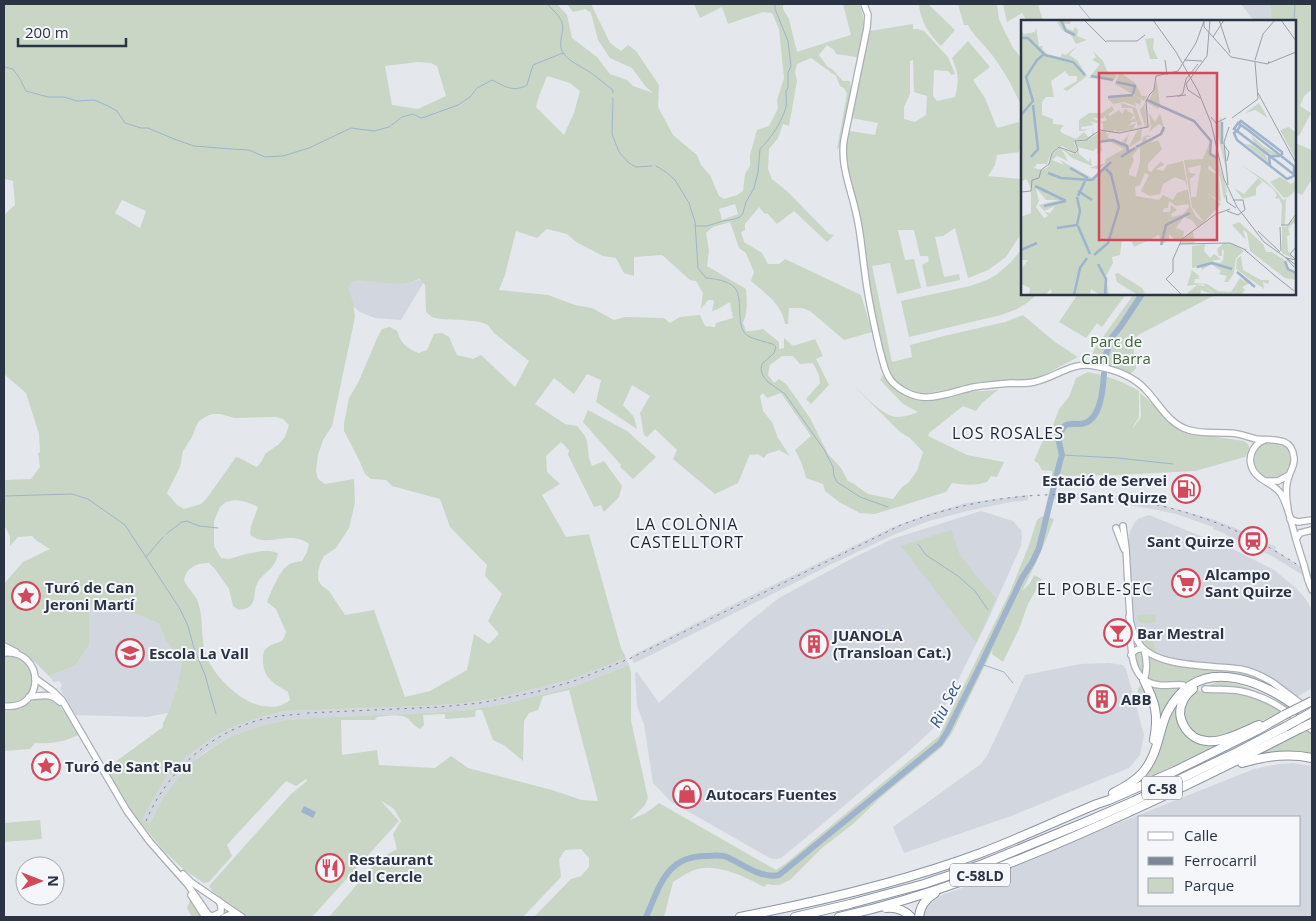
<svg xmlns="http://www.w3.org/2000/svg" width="1316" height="921" font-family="'Open Sans',sans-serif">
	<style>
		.built { fill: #d2d6de; fill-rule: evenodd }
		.green { fill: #c9d6c5; fill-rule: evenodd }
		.water { fill: #9fb4cc }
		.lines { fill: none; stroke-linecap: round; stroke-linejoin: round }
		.stream { stroke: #9fb4cc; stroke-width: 1 }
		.river { stroke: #9fb4cc; stroke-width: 6 }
		.secondary-casing { stroke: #a9aeb7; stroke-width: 8 }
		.highway-casing { stroke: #8b94a3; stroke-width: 10 }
		.secondary { stroke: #fff; stroke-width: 5.5 }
		.highway { stroke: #fff; stroke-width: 8 }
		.rail { stroke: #7d8696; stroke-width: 1; stroke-dasharray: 2.5 5; stroke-linecap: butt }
		.secondary-bridge-casing { stroke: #a9aeb7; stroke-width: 8; stroke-linecap: butt }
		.highway-bridge-casing { stroke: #8b94a3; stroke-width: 10; stroke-linecap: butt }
		.secondary-bridge { stroke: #fff; stroke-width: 5.5 }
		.highway-bridge { stroke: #fff; stroke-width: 8 }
		.labels { text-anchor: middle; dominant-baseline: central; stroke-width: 4; stroke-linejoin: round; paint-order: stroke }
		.shield { fill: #f4f6f9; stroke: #676e7b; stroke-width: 1 }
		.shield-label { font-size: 14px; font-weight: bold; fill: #2b3445 }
		.park-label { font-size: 15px; fill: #3f6138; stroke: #f4f6f9 }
		.poi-label { font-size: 15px; font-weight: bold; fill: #2b3445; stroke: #f4f6f9; text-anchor: start }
		.neighbourhood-label { font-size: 16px; letter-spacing: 1px; fill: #1d2536; stroke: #f4f6f9 }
		.water-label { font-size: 16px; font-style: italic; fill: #34527a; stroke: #f4f6f9 }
		.inset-river { fill: none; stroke: #9fb4cc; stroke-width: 2.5 }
		.inset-road { fill: none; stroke: #9a9fa9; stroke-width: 1 }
		.view { fill: #d1495b; fill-opacity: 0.15; stroke: #d1495b; stroke-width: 2.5 }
		.inset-edge { fill: none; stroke: #2b3445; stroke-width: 2.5 }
	</style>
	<rect width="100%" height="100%" fill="#e4e7ec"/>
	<g class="built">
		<polygon points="1241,4 1270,4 1272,21 1254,21"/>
		<polygon points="427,277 401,320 375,318 360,312 344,299 345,280 392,282 416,281"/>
		<polygon points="1054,493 1097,494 1122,497 1155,503 1212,519 1233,527 1276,547 1275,550 1312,574 1312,581 1272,556 1226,535 1224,533 1213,529 1213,527 1176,514 1153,509 1096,500 1054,499"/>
		<polygon points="1028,495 1028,500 1011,502 967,511 929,521 893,535 834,563 647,657 634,663 631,656 746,598 893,527 928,514 966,503"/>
		<polygon points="981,511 1013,521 1021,530 1022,537 1021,546 987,622 934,728 909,751 814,831 781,858 777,859 773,859 768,857 670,801 660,790 653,783 644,724 637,706 635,673 637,672 659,703 750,621 779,598 849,560 892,539"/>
		<polygon points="1149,515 1235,550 1274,570 1296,588 1305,598 1312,610 1312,688 1297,697 1244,668 1171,659 1159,657 1143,646 1136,636 1131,614 1128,550 1130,531 1135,522 1138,519"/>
		<polygon points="94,601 142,616 159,624 165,639 182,662 177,688 168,713 147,717 76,715 60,689 62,685 59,681 54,682 49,676 75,666 89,645 89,611"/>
		<polygon points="626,658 629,665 576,686 500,705 468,710 427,713 312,718 287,720 263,725 232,736 206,751 195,760 175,782 162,799 150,823 143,820 153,800 167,776 186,757 215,736 228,729 261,717 285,711 427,706 466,703 498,698 572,679"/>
		<polygon points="1109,663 1123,665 1126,669 1144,735 1140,755 1129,768 1011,816 904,853 893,827 981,764 988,754 1025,675 1080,664"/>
		<path d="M1293 763 1312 766V917H924V910L937 897 976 883 1046 852 1254 769 1278 764ZM1140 817H1300V905H1140Z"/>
	</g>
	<g class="green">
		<path d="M4 4H557L567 15 572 38 597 57 610 74 627 80 633 86 653 93 646 87 632 68 610 58 598 40 591 13 585 9 573 12 567 4H591L610 43 621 51 628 45 636 51 659 85 658 107 673 135 697 155 701 165 710 175 719 196 724 199 737 195 743 191 745 174 750 166V155L757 130 769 126 778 108 777 100 784 78 779 29 772 13 763 12 728 24 722 7 700 18 694 4H783V9L789 19 797 52 831 41 851 35 843 4H859C868 21 861 39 857 57L836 54 834 50 827 45 819 55 827 66 833 70 843 81H850L851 91 839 148 837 149 847 94 844 88 840 86 836 76 811 58 797 64 795 72 797 81 789 126 783 124 778 138 769 149 768 169 772 179 788 192 829 234 834 235 827 242 794 211 777 224 767 213 765 214 759 207 745 224V230L741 232 744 242 762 253 768 264H779L785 259 861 295 872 332 844 340 810 311 802 308H789L788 324H785C782 304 765 293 751 281L754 272 746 253 739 248 730 222 713 227 706 233 709 251 707 266 746 289C747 301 748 312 743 323L746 331H752L763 329 779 342V349L784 348V338L793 346 815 339 823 356 816 359 829 385 811 404 806 399 820 383 819 375 813 363 800 364 793 356H782L770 365 768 375 774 383 779 379 786 384 810 418 828 454 841 468 848 481 854 484 868 494 893 499 902 487 908 483 917 471 923 452 910 438 900 432 854 386C864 395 886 419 899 417 905 417 913 414 918 412L903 404 880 380 883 375C893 389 910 403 928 401 939 399 949 395 959 393 972 391 985 391 998 390L982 403 976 411 963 406 929 433 928 436 967 455 1004 462 997 477 991 476 987 482C975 486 965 485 952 483L946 492 875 514 860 513 839 502 825 491 823 484 806 478 802 464 795 450 811 436 781 393 767 398 763 393 760 396 763 411 772 422 778 438 790 456 779 450 767 454 764 458 758 454 751 455 750 454 738 483 715 494 673 459 677 450 655 429 647 437 644 435 640 413 650 396 632 385 623 405 634 417 637 429 596 402 601 380 587 374 574 394 554 378 535 404 565 424 577 426 585 436 587 441 589 458 592 466 604 461 622 486 619 497 604 512 601 505 594 507 568 455 569 450 561 442 546 456 547 472 560 484 542 495 566 537 589 534 621 648 626 658 572 679 498 698 466 703 427 706 285 711 261 717 228 729 215 736 186 757 167 776 153 800 143 820 150 823 162 799 175 782 195 760 215 746 232 736 263 725 287 720 312 718 427 713 468 710 500 705 576 686 629 665 631 673V721L648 798 645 805 630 820 646 813 659 803 776 870 785 864 939 736 1010 592 1029 545 1037 520 1041 517 1044 516 1054 519C1045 544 1034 568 1022 591L1030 583 1034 575 1042 579 1028 604 1019 629 1003 662 992 654 993 649 952 733 942 747 880 798 853 824 822 848 790 880 779 885H772L767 884 764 887C746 877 715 862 694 870 686 873 680 878 673 882L664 917H534L571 879 581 876 589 867V858L581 849 565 850 559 859 561 877 523 917H329L379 859 397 849 393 834 401 821 394 809 380 800 399 821 312 917H248L213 892 209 886 291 794 307 781 306 779 296 786 286 781 227 845 232 856 209 882 204 883 184 870 163 850 122 800 107 768 163 727V723L168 713 177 688 182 662 165 639 159 624 142 616 94 601 89 611V645L75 666 49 676 35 662 4 641V584L23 562 50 549 37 541 32 536 18 537 10 546V536L4 525V480L31 479 40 467 38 453 40 452 39 434 26 393 4 374V215L15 205 13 181 4 179ZM418 62 431 63 437 66 446 96 418 109 392 105 385 66ZM547 76 570 83 580 91 574 113 564 135 536 107 539 96ZM122 200 146 211 140 228 115 213ZM735 204 738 214 722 220 719 209ZM547 229 567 234 576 242 603 256 616 258 624 273 634 276V257L662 255 690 280 696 281 703 293 701 309 708 300H713L714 302 712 311 718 309 730 302 733 318 716 323 715 327 705 326 700 315 680 317 670 323 664 318 625 317 614 320 592 308 575 305 548 295 499 290 505 275 516 231 537 238ZM420 279 425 285 426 312 432 317 440 319 464 320 480 322 488 325 494 333 529 361 515 387 481 355 473 359 457 355 449 337 442 333 434 334 427 350 419 353C407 349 401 343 397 331L390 327 382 329 378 336 358 383 349 398 344 423V431L359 460 365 474 371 479 386 480 392 486 440 499 450 527 487 565 485 576 502 594 488 621 499 634 489 644 474 634 467 670 430 691 405 697 374 610 345 615 329 591 322 586 318 580V572L320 564 324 556 336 548 349 528 355 503 354 479 325 484 318 479 316 471 318 455 323 440 332 426 355 317 353 302 348 287 353 281C364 280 374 282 385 283 397 285 409 283 420 279ZM212 414H220L235 418 276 417 283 419 289 425 285 437 279 444 265 454 262 461 257 467C249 464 244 459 236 457L207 498 201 504 184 509 177 505 167 493 180 467 183 451 192 437 198 422 205 417ZM235 500C244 501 250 503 258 507L251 526 250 535C270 549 288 529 309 544L307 552 302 561C297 562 291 562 287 566 279 572 271 592 267 602L276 609 286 632 283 640C279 643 271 644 268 647 264 649 263 654 263 658 262 677 273 683 288 692L290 700C261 723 216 683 206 655 200 638 204 619 198 602 195 594 187 588 184 580 187 567 196 563 209 563L215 569 229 589 233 606 239 610C245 609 250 608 253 602 256 595 253 588 260 579 268 570 276 567 278 553L270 551H262L246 554 229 559 221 558 214 546V521L220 507 226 502ZM569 690 598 801 582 800 552 790 468 768 451 756 435 768 379 765 377 750 342 755 341 720H375L377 717C387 716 399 713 407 718 412 722 414 726 420 729L424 725 423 715 445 714V719L475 717 476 710H482L493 740 505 746 523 761 524 721 529 713 538 710 543 696Z"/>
		<path d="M919 4H928L955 30 941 46C929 34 920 21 919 4Z"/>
		<path d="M958 4H997L999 19 1004 30 1013 48 1022 59V108C1013 87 1003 68 988 50 981 41 973 35 968 25H964Z"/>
		<polygon points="1003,4 1038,4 1043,21 1027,21 1022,13 1007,22"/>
		<polygon points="1270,4 1312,4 1312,89 1304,96 1300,106 1311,113 1299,136 1295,134 1295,21 1272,21"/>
		<path d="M913 24V29H918L924 31 948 57 955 74 951 75 948 71 934 70 933 96 937 101 955 97C959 81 959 74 952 58L968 41 990 67 973 80 985 98 997 128 1019 122 1022 137V150H1019V152L997 155 995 165 988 176 1022 179V228L1019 237 1006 257 988 270 968 278 955 228 943 236 935 237 944 277 959 274 960 280 927 287 922 265 929 261 928 256H920L914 230H898L905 260 914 259 921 288 897 294 890 263 872 266 892 362 912 357 910 345 944 336 1005 322 1023 315 1055 342 1078 357 1044 375 1032 380 985 383 922 394 902 386 893 380 889 374 871 298 863 230 845 158 846 142 850 131 875 135 878 123 851 118 870 31ZM913 60 914 92 927 96 926 115 915 122 904 119V107L910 94V61Z"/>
		<polygon points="1295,143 1312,150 1312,179 1302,195 1297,193 1295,197"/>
		<polygon points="1022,249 1022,294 1038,294 1027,303 1017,309 1001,315 909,337 901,301 970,286 987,280 996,275 1010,263"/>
		<polygon points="1078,294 1126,294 1102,327 1097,323 1086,338 1059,322"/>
		<path d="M1134 294H1217L1140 334C1129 342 1136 356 1136 368 1133 372 1130 374 1125 374L1093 362 1092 355 1095 348Z"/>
		<path d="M1088 372C1107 376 1123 381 1139 391V417L1133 427V428L1141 417 1140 393 1153 404 1175 426 1184 432 1244 441 1248 444 1249 447V450L1245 457 1195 471 1117 475 1052 476V471L1042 470 1038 463 1034 461 1047 431 1053 425 1059 409 1069 397 1076 378Z"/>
		<polygon points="588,410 627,431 656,457 633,479 620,467 621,465 583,422"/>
		<circle cx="1272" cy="460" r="18"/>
		<polygon points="951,530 960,555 981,582 996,598 976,643 901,546"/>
		<path d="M1155 614 1156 623C1147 623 1138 626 1137 615Z"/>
		<path d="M1149 633 1153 635 1155 649 1157 652V654C1148 650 1142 645 1145 635Z"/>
		<path d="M1142 651 1144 655V674C1137 670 1136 663 1134 655L1136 652Z"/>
		<path d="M1148 655 1155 660 1171 664 1243 672 1267 681 1294 701C1274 690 1253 674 1230 673 1221 673 1211 673 1203 676 1198 678 1193 682 1188 682 1185 683 1180 682 1177 682 1164 683 1158 684 1146 679Z"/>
		<path d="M8 656C43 659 39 705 4 703V657Z"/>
		<path d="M1218 682C1239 682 1255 690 1274 700V701L1217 687 1206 686Z"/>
		<path d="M1147 683 1160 688 1171 686 1181 688C1169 702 1165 709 1159 727Z"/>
		<polygon points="1141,685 1144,686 1154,715 1151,716 1150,709 1140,694 1138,693 1138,689"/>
		<path d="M1196 690 1208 693 1234 692 1251 696 1275 706 1281 712C1263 720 1230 737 1212 739 1199 740 1186 729 1184 717 1183 705 1187 698 1196 690Z"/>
		<path d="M39 697C43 698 48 698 51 699 59 701 75 727 78 735 65 742 50 744 35 743L30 749 4 751V711L20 709Z"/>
		<polygon points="1177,701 1180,704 1191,738 1231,739 1202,754 1140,781 1150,769 1166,720"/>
		<polygon points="1308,730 1312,733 1312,755 1255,756"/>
		<polygon points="40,820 42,839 4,842 4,823"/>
		<polygon points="191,898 202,917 192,917 187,908"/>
	</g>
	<polygon class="water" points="304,806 316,812 313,818 301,812"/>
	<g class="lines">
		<g class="stream">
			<path d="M547 4C552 9 559 15 562 22 565 32 557 43 563 53 569 61 580 66 588 71 597 77 605 84 613 90V93"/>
			<polyline points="1078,4 1092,21"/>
			<polyline points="1294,21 1295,4"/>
			<path d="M4 67 13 69 20 79 26 91 48 97H64L77 101 94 100 106 105 117 111 125 123 141 128H148L174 139 194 146 232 149 249 150 265 157 283 156 309 148 351 128 374 131 389 127 402 117 413 114 421 118 425 117 458 105 470 97 477 88 492 80C505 86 513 93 527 85L533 65 563 53"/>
			<polyline points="613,98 612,134 619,152 629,163 636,167 652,166"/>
			<path d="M656 166 666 172 675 180 689 203 695 222 698 268 706 278C716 279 727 280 735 288"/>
			<path d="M695 226H707L723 221 735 219 740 217 743 213 746 202 754 188 758 172 760 149C771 138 782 122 786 107 787 102 786 96 786 91L788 88V73L791 66 788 41 775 9V4"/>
			<path d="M735 288C745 301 733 329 750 337 757 340 766 342 773 344L776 347 774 353 762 364 761 370 763 376 768 382 785 394 825 451 833 467 834 476 837 482 860 497 888 507"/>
			<polyline points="1062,455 1118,458 1173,464"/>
			<polyline points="4,496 72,494 88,499 125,525 180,609 188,626 194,648 205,675 216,714"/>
			<polyline points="166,534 182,522 187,521 199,526 218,528"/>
			<polyline points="918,544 926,555 958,576 975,591 988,610"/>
			<polyline points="146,557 163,537"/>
			<polyline points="998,621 1000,625"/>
			<polyline points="981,664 1004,672 1013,683"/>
		</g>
		<g class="river">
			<polyline points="1105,366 1106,354 1113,336 1121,326 1142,294"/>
			<path d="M646 917C660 886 666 856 706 856 714 856 722 854 729 858 744 865 762 879 779 875L940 743 947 732 981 664 1022 578 1033 561 1039 548 1060 461 1062 455 1058 438C1063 426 1064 423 1078 424 1081 424 1083 424 1085 423 1101 418 1103 388 1104 374"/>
		</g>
		<defs>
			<g id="secondary">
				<path d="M864 4 868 15 867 28 844 140C840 165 851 189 856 213 861 233 862 253 865 273 868 300 874 325 880 351 883 360 884 371 890 379 896 388 911 396 922 397 936 399 959 390 974 387 986 385 999 384 1011 383 1019 383 1026 384 1034 382 1055 378 1072 361 1095 366 1112 369 1133 376 1145 389 1159 403 1168 424 1189 430 1202 434 1216 432 1230 433 1239 433 1247 437 1256 439 1271 441 1292 435 1294 458 1295 465 1291 469 1289 476 1285 486 1286 498 1288 509"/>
				<path d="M1264 440C1255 444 1248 454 1251 465 1255 481 1274 482 1281 494 1287 504 1290 517 1293 528 1296 540 1300 553 1304 565"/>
				<polyline points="1267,481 1278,481 1289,475"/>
				<polyline points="1290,519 1298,522 1312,520"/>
				<polyline points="1123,526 1126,549 1130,619"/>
				<polyline points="1116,528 1124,549"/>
				<polyline points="1296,539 1300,533 1312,530"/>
				<polyline points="1308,580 1312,590"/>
				<path d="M1129 617C1132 628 1134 637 1141 646 1160 668 1212 665 1240 669 1251 671 1262 676 1272 682L1312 712"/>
				<path d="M1130 628C1131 651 1130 682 1159 685 1167 686 1175 684 1183 685"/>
				<polyline points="4,646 16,652"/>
				<path d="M4 653C45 649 46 711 4 706"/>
				<path d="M1131 655C1134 650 1138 648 1144 649 1147 660 1148 669 1144 680"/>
				<polyline points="35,678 54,692 62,700 127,811 150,842 188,885 210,917"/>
				<path d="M1205 689C1217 690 1229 689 1240 691 1268 696 1290 713 1312 730"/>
				<path d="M29 697C43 696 49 692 60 702"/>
				<polyline points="183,874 191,882 242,917"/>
				<polyline points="191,895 205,917"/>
				<polyline points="208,915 213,916 221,912 221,906 219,901"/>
				<polyline points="224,917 231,914 237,916"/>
			</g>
			<g id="highway">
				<path d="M1144 680C1155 703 1159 713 1154 740"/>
				<path d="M1193 689C1189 692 1185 696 1183 701 1174 718 1188 740 1207 741 1223 743 1244 731 1259 725"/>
				<path d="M1242 763C1265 756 1288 753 1312 758"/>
				<path d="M1113 793C1139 780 1150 770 1158 741 1161 731 1163 720 1168 711 1202 648 1272 685 1312 719"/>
				<path d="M886 908C896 907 904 910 911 917"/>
				<path d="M740 917C822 901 903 882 981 853 1020 838 1058 820 1097 804L1109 800 1175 771 1256 731 1284 715"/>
				<polyline points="795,917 850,904 924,884 983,864 1088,821 1134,801 1237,752 1285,727"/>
				<path d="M839 917C929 897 1015 863 1100 825 1168 795 1235 762 1301 728"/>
				<path d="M919 917C920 906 925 899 935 893"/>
			</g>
		</defs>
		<use href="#secondary" class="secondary-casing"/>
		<use href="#highway" class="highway-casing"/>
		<use href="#secondary" class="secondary"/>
		<use href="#highway" class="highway"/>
		<g class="rail">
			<path d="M307 713 440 707 480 703 536 692 574 681 631 658 901 525C1038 472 1193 488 1312 575"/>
			<path d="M146 821C167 771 211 732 263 719 276 716 289 715 301 714"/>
		</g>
		<defs>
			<polyline id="secondary-bridge" points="1304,565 1308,580"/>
			<g id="highway-bridge">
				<polyline points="1284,715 1312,701"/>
				<polyline points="1285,727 1312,712"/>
				<polyline points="1301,728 1312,723"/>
			</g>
		</defs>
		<use href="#secondary-bridge" class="secondary-bridge-casing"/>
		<use href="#highway-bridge" class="highway-bridge-casing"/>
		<use href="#secondary-bridge" class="secondary-bridge"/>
		<use href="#highway-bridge" class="highway-bridge"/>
	</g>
	<defs>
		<symbol id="fuel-ring" viewBox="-11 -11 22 22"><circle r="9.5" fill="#f4f6f9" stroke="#d1495b" stroke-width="1.5"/><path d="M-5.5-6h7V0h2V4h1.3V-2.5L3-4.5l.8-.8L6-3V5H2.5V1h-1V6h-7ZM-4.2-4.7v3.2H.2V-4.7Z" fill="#d1495b"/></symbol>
		<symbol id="station-ring" viewBox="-11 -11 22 22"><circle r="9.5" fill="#f4f6f9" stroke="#d1495b" stroke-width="1.5"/><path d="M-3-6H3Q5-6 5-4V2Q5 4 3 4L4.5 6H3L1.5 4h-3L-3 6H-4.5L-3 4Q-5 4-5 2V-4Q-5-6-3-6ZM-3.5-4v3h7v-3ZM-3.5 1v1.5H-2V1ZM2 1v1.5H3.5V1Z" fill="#d1495b"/></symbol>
		<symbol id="supermarket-ring" viewBox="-11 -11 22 22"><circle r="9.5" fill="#f4f6f9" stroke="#d1495b" stroke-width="1.5"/><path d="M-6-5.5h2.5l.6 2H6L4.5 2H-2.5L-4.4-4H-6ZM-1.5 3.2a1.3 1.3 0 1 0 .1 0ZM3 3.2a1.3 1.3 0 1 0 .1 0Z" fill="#d1495b"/></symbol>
		<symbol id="sight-ring" viewBox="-11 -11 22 22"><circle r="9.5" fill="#f4f6f9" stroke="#d1495b" stroke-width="1.5"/><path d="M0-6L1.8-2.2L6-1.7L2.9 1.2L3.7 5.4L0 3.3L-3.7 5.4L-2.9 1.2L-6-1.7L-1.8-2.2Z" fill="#d1495b"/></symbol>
		<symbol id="bar-ring" viewBox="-11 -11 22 22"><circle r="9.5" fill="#f4f6f9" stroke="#d1495b" stroke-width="1.5"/><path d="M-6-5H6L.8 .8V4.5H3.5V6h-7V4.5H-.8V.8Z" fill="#d1495b"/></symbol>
		<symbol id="building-ring" viewBox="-11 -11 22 22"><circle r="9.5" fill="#f4f6f9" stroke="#d1495b" stroke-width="1.5"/><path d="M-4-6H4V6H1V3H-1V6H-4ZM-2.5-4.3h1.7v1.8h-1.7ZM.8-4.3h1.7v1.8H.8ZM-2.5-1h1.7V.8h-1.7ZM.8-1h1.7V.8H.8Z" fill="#d1495b"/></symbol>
		<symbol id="school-ring" viewBox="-11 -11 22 22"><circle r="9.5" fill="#f4f6f9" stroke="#d1495b" stroke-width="1.5"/><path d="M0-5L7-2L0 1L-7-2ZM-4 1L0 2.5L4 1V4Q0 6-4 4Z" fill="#d1495b"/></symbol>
		<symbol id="shop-ring" viewBox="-11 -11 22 22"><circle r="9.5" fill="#f4f6f9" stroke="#d1495b" stroke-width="1.5"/><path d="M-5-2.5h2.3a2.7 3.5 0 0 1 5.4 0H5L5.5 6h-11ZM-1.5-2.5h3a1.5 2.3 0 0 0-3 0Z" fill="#d1495b"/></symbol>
		<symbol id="restaurant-ring" viewBox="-11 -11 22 22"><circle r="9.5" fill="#f4f6f9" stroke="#d1495b" stroke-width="1.5"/><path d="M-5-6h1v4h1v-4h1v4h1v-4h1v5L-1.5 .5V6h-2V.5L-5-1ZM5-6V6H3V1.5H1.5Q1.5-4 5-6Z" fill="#d1495b"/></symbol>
	</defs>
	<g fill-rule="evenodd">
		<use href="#fuel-ring" x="1170" y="473" width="32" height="32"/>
		<use href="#station-ring" x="1237" y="525" width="32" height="32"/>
		<use href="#supermarket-ring" x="1170" y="567" width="32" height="32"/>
		<use href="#sight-ring" x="10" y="580" width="32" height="32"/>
		<use href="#bar-ring" x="1102" y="617" width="32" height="32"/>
		<use href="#building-ring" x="798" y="628" width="32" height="32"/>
		<use href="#school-ring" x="114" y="637" width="32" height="32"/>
		<use href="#building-ring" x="1086" y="683" width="32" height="32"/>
		<use href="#sight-ring" x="30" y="750" width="32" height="32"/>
		<use href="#shop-ring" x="671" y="778" width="32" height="32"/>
		<use href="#restaurant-ring" x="314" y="852" width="32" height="32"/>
	</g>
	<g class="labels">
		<g class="shield">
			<rect x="1142" y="776.5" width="40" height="23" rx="4"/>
			<rect x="950" y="863.5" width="60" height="23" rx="4"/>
		</g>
		<g class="shield-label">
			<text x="1162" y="788">C-58</text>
			<text x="980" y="875">C-58LD</text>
		</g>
		<g class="park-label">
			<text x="1116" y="341">Parc de<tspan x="1116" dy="17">Can Barra</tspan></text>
		</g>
		<g class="poi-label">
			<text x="1167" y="480" text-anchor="end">Estació de Servei<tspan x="1167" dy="17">BP Sant Quirze</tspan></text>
			<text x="1234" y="541" text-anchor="end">Sant Quirze</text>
			<text x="1205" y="574">Alcampo<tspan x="1205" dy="17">Sant Quirze</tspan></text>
			<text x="45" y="587">Turó de Can<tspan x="45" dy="17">Jeroni Martí</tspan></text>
			<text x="1137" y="633">Bar Mestral</text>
			<text x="833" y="635">JUANOLA<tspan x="833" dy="17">(Transloan Cat.)</tspan></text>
			<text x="149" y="653">Escola La Vall</text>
			<text x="1121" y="699">ABB</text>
			<text x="65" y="766">Turó de Sant Pau</text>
			<text x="706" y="794">Autocars Fuentes</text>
			<text x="349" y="859">Restaurant<tspan x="349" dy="17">del Cercle</tspan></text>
		</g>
		<g class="neighbourhood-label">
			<text x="1008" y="433">LOS ROSALES</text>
			<text x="687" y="524">LA COLÒNIA<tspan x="687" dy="18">CASTELLTORT</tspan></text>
			<text x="1095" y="589">EL POBLE-SEC</text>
		</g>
		<g class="water-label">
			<text transform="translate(945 704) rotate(-63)">Riu Sec</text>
		</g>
	</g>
	<g transform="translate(1021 20)">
		<rect width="275" height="275" fill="#e4e7ec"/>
		<path d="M39 0H50L49 4H42L43 7 52 11 54 7 57 10 56 16 66 20 55 24 50 15 41 10 36 2ZM15 7 18 26H22L21 29 27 35 40 37 41 33 45 35 56 26 48 35 56 40 66 56 46 71 42 69 56 61V56H48L44 51 30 61 33 77H25L21 82V95L32 99V104L43 105 39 110 41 113 55 119 63 112 67 117 71 115 72 107 73 114 68 119 82 110 86 111 85 116 89 112 97 114 90 112 86 117 100 123 108 114 105 124 108 126 116 111 121 109 120 120 107 128 112 130 115 125H120L122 117 127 115 130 117H125L126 123 140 112 142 107 138 104 128 112 131 104 127 108H126L129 104 128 93 134 102 139 93 144 111 129 123 137 120 141 129 127 144V150L130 152 140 141 143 145 135 149 142 151 146 145 162 141 170 187 175 197 183 202 171 187 163 140 182 139 189 121 172 101 145 86 173 100 190 120 189 132 196 136 206 171 203 180 199 157 188 145 187 149 198 156 200 182 184 171 200 184 180 205 176 207 171 200 163 197 155 208 163 211 162 219 172 211 174 224H159L161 220 156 222 148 214V219L141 225 138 215 113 227 111 222 101 219 99 235 91 237 92 243 85 256 88 275H79L70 269 69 275H29L31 272 29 269 25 275H8L9 268 0 264V249L7 240H0V197L10 193V168L5 159 0 162V11L3 14 14 12ZM66 119 63 121 54 122 57 128 55 133 51 134 39 127 31 134 27 147 21 150 13 148 16 144H26L30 133 37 127 41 126 53 133 56 130 53 123 55 120ZM88 121 103 129 85 139 84 143 68 148 78 149 90 139 71 158 39 140 43 145 31 140 36 136 47 141 40 128 51 138 71 146 69 137 68 142 58 134 57 127 72 131 76 128V133L81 131 80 122ZM119 127V142L115 157 108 155V151L113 140 111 136ZM180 145 175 177H170L169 159 175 154 169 153 167 148ZM124 153 128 155 120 171 129 176 139 174 142 164 154 157 164 161 167 169 156 173 152 180 142 175 138 180 115 176 114 167 119 165ZM15 168 25 180H38L18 185 23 191 34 186 29 193 24 192 27 196 23 198 15 187 18 181ZM148 181 155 186 167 184 168 187 162 194 151 197 150 194 156 190 150 185 149 192H142L143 188H147ZM133 18 132 29 137 39H129L124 19ZM72 31 82 41 86 51 96 55 93 60 68 58 79 44 71 40 75 37ZM99 52 114 63 121 76H126L123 81 94 64ZM136 61 139 86 137 89 127 83ZM111 74 120 80 119 85 114 82 115 86 103 82 92 84 86 77ZM100 83 115 88 121 105 117 106 111 88H101ZM124 83 126 107 95 112 94 109 93 112 82 110V103H78L86 100 84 97 87 94 89 96 98 90 101 94 104 89 113 95 109 101 114 98 115 102H111L108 106 115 103 112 109 124 106 119 90ZM238 83 247 98 234 90 224 93ZM91 86 93 90 82 98H71L78 101 76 103 69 102 73 105 60 107 61 110 69 108 63 111H58V100L68 93H81ZM200 96 202 122 207 158 196 111ZM268 107 275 113V140L259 110ZM230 115 242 126 259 136 246 133 234 124ZM224 124 231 125 244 134 248 143ZM221 145 245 161 257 173 262 180 265 179 264 205H260L261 185 258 178 254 179 256 175 252 169ZM259 157 270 164 275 160V170L267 177 263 178 249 162ZM237 158 241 162 235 168V175L222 179 213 168 223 174ZM275 196V205L273 203 267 208 269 215 266 216 267 231 273 239 261 233V206L265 207ZM218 202 242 224 245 232H251L263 240 268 251 275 254V260L264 258 229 231 226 213 222 209 225 220 211 205ZM203 223 213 224 223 231 215 238 213 253 207 262H203L206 256 198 254 200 251 190 244 181 250 180 247 171 248V226L184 224 183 231 189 238 193 234 200 239 190 241 199 243 202 240 203 231 201 229V236H198L196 229ZM220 236 222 250 240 260H248L247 264 242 262 243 269 215 249 216 239ZM171 250 179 257 175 258 181 259H174L173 263 186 264 197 271 210 272 219 258 224 262 216 251 231 262 221 267 224 270 220 275H194L182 264 166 266ZM97 253 121 268 124 273 117 275 96 262 94 254ZM176 265 184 266 193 275 180 270 179 275H164Z" fill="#c9d6c5" fill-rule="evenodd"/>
		<path class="inset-river" d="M40 0 45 11 54 15M0 18H7L24 35 52 42 64 55M70 56 92 60M95 62 114 66 112 74M87 77 112 75M126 80 173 101 190 121 189 134 196 138M0 95 12 81 5 57 16 40 23 34M201 102V124M218 103 220 101 261 132V135M216 111 213 109 217 103 227 110 273 146V156L266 159 216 120 213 113 216 111 219 106 220 105M216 111 275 156M77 122 92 120 106 126 107 132M115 127 140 114 143 107M10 137 17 129 12 85M100 137 114 128M249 145 248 136H259M49 148 67 158M27 153 40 158 71 160 90 142M14 166 45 181M57 171 71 180M57 176 64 161M23 186 45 181M57 206 69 234M36 208 56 205 59 191 56 177M140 225 145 205 169 193M0 230 16 223M73 235 87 223 98 187 90 154 85 149M264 241 267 249 275 253M77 244 85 259 84 275M176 247 191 243 211 249M216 252 234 267M53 275 59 248 66 238"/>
		<path class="inset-road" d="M63 0 85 22M132 0 155 32 177 71 190 103 203 159 216 187 243 222 275 245M198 0 209 33M260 0 275 21M183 2V7L210 37 247 44 248 41M192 17 203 0M85 21H116L124 15M144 40 146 55M163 40 181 41M234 40 242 14 254 0M248 43 275 32M237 73 275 143M128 75 133 70 135 56 157 51 175 23 183 1M145 77 165 75M157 77 162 73 165 59 177 44M179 78 167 70 165 64 186 36 189 0M190 97 195 103 205 98M211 98 237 79 234 42M203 125 208 132 206 141M207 165 203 122 208 107M0 172 10 171 11 160 18 158 20 150 28 144 31 133 38 127 54 133 57 130 54 121 65 120 79 110 98 113 127 107 125 81 129 74M205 175 206 182 215 188M206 191 217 195 224 190 222 180H212M260 205H267L275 194M259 207 260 231M237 211 259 232M159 224 209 223 225 230M227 233 224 230 253 255M274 239 269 234 275 227M273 247 265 238 275 240M253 255 273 271M161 275 145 259 152 252V239L161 219 195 194 209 189"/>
		<path class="view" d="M78 53H196V220H78Z"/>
		<rect width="275" height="275" class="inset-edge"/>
	</g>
	<rect width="1316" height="921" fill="none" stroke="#2b3445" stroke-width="10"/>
	<rect x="1138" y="816" width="162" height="90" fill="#f4f6f9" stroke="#a4a8b1"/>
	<rect x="1148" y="832" width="25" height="8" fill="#ffffff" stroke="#a4a8b1"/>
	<text x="1184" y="841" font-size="15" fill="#2b3445">Calle</text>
	<rect x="1148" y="857" width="25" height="8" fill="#7d8696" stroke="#a4a8b1"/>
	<text x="1184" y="866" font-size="15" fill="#2b3445">Ferrocarril</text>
	<rect x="1148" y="878" width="25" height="15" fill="#c9d6c5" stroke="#a4a8b1"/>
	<text x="1184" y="891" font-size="15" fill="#2b3445">Parque</text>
	<g transform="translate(40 881) rotate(90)"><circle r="24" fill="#f4f6f9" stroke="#a4a8b1"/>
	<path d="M0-4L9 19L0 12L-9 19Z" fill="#d1495b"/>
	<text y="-8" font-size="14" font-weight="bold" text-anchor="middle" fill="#2b3445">N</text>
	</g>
	<path d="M18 38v8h108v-8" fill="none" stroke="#2b3445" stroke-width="2.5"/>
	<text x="25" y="38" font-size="15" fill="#2b3445" stroke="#f4f6f9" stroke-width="4" paint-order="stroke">200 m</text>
</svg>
